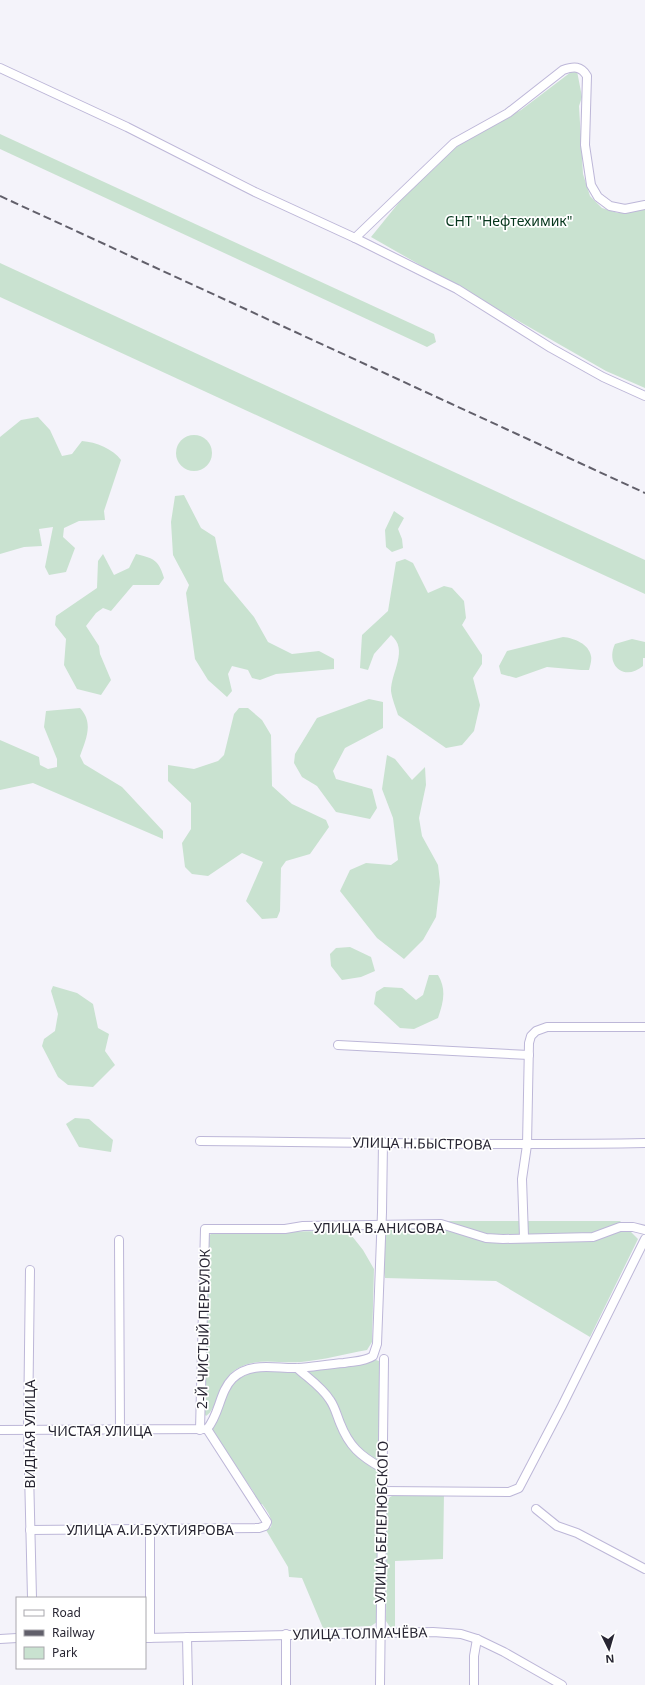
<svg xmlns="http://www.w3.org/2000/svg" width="645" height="1685" font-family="'Noto Sans',sans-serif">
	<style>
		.green { fill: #c9e2d0 }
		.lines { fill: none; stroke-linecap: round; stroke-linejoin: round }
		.street-casing { stroke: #bdb7d8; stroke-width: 10 }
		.street { stroke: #fff; stroke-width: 8 }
		.rail { stroke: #615f6a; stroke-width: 2; stroke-dasharray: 8 4; stroke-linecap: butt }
		.labels { text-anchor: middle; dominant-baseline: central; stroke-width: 3.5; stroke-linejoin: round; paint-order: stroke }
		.park-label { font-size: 14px; fill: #05361c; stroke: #fff }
		.street-label { font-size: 14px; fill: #272532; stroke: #fff }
	</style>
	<rect width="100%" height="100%" fill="#f4f3fa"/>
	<g class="green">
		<polygon points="577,71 582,97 579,106 583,174 590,196 602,208 618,213 645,207 645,388 606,371 371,237 418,179 435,168 456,144 521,110 571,72"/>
		<polygon points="0,134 434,334 436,342 427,347 0,149"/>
		<polygon points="0,263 645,560 645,594 0,297"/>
		<path d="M38 417 50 430 62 456 72 454 82 441C96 442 113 449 121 460L104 511 105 520 79 521 64 528 63 537 75 548 66 572 49 575 45 567 53 527 39 529 42 546 24 547 0 554V437L21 420Z"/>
		<circle cx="194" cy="453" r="18"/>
		<polygon points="184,495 201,528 215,537 224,581 254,617 268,642 292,654 319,651 334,659 334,669 276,674 260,680 252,678 248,670 232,666 228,674 232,691 227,697 208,680 195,659 186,593 189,585 173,555 171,522 175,496"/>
		<polygon points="394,511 404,518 398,529 402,539 403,548 392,552 386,547 385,530"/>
		<path d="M103 554 114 575 129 568 136 554C153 558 159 560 164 578L159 585H133L111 611 103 608 96 613 86 626 99 646 100 654 111 680 101 695 77 689 64 665 66 639 55 625 56 616 97 588 98 561Z"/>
		<path d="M405 559 413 563 428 593 444 586 452 588 464 601 466 618 462 625 482 655V664L473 678 480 705 474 731 462 745 446 748 398 715C396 708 392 699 391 691 391 672 409 650 391 635L374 654 368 670 360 668 362 635 388 611 396 562Z"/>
		<path d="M563 637C574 638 589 644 591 656 592 660 590 666 589 670H581L547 667 516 678 501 674 499 666 507 651Z"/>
		<path d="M632 639 645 642V658H643V666C624 682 605 665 615 644Z"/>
		<polygon points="369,699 383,702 383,728 345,748 333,771 336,779 372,789 377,808 370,819 336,812 317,786 302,777 294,763 295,754 317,718"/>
		<path d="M80 708C94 723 86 739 80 756L84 764 122 787 163 831V839L33 783 0 790V740L39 757 40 765 48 769 57 767V759L44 727 46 711Z"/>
		<polygon points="239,708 248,708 262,720 271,735 272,786 292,804 326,820 329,827 310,854 286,861 281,868 280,911 277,918 262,919 246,901 263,862 242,853 208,876 192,874 185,867 182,843 191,829 191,803 168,781 168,765 194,769 218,761 224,755 234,714"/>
		<polygon points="387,755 395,759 412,780 425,767 426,785 419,818 422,836 438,865 440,882 436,917 423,940 404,959 377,938 340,891 350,870 366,863 391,865 398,860 393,818 382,789"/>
		<polygon points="350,947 371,957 375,971 361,977 342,980 331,966 330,954 336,948"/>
		<path d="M429 975H438C447 990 443 1003 438 1018L414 1029 400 1028 374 1004 376 992 384 987 402 988 416 1000 423 995Z"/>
		<polygon points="53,986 77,993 93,1004 98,1028 109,1034 105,1051 115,1065 93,1087 68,1085 58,1077 42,1046 44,1039 55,1031 58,1014 51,991"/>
		<polygon points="75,1118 89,1119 113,1140 111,1152 79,1147 66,1124"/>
		<polygon points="437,1221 620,1221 638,1239 590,1337 496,1281 385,1278 383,1267 386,1232 392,1227"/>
		<path d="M348 1231 363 1250 374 1269 372 1342 367 1350C345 1354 323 1360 301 1362 276 1364 258 1356 235 1370 221 1379 217 1410 206 1416L204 1413 208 1236 214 1232Z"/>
		<path d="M376 1360 379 1361 380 1368 377 1622 371 1626 323 1628 302 1578 289 1577 288 1567 266 1530 271 1527C273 1518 267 1511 262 1504H258L253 1491 210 1429 231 1386 238 1379 248 1374 264 1369 292 1372 358 1364Z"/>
		<polygon points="444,1493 443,1559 395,1561 395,1628 390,1627 386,1621 387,1502 390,1497 396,1494"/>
	</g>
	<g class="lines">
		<defs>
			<g id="street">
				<polyline points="0,68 127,127 255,192 355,238 457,289 551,348 603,377 645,396"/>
				<path d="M355 238 454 143 508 113 563 70C574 66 581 66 587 76L585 145 591 185 598 197 610 206 625 209 645 205"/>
				<polyline points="338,1045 529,1055"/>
				<path d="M200 1141C348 1142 497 1146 645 1143"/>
				<polyline points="524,1237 522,1179 527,1145 529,1043 531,1036 536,1031 547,1027 645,1027"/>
				<polyline points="119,1240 120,1429"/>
				<polyline points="30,1270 28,1429 32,1598"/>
				<path d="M297 1368C308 1378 322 1387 330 1400 335 1407 337 1416 340 1423 349 1446 360 1456 382 1468"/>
				<path d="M0 1430 207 1429C220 1414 219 1392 233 1378 251 1361 276 1369 298 1368 313 1367 328 1364 344 1363 354 1361 364 1362 373 1356L377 1344 382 1212 383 1142"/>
				<polyline points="200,1430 205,1229 285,1229 303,1226 441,1224 486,1238 503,1239 593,1237 620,1227 633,1227 645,1230"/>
				<polyline points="382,1491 509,1492 519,1488 562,1406 645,1239"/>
				<polyline points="536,1509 557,1526 577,1533 645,1569"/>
				<polyline points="150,1529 150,1638"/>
				<polyline points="30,1530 259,1528 265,1526 267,1522 207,1429"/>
				<polyline points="286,1634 286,1685"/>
				<polyline points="187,1637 188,1685"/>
				<polyline points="145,1638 433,1632 461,1634 477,1639 504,1652 562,1685"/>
				<polyline points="0,1639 17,1638"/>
				<polyline points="380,1685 384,1359"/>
				<polyline points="474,1685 474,1656 477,1639"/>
			</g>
		</defs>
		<use href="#street" class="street-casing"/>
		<use href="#street" class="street"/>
		<polyline class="rail" points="0,196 645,493"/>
	</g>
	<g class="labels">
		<g class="park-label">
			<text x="509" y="220">СНТ "Нефтехимик"</text>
		</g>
		<g class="street-label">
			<text transform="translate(422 1143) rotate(1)">УЛИЦА Н.БЫСТРОВА</text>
			<text x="379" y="1227">УЛИЦА В.АНИСОВА</text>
			<text transform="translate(203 1329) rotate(-89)">2-Й ЧИСТЫЙ ПЕРЕУЛОК</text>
			<text x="100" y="1430">ЧИСТАЯ УЛИЦА</text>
			<text transform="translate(29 1434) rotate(-90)">ВИДНАЯ УЛИЦА</text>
			<text transform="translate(381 1522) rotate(-89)">УЛИЦА БЕЛЕЛЮБСКОГО</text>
			<text x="150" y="1529">УЛИЦА А.И.БУХТИЯРОВА</text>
			<text transform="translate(360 1633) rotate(-1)">УЛИЦА ТОЛМАЧЁВА</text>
		</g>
	</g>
	<rect x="16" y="1597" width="130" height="72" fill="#ffffff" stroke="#a9a8ad"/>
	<rect x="24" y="1610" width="20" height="6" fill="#ffffff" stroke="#a9a8ad"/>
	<text x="52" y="1617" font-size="12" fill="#272532">Road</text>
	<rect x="24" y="1630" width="20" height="6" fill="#615f6a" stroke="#a9a8ad"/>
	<text x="52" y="1637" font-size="12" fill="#272532">Railway</text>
	<rect x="24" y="1647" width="20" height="12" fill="#c9e2d0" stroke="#a9a8ad"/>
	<text x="52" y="1657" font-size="12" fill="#272532">Park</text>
	<g transform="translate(609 1649) rotate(175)" stroke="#ffffff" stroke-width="3" paint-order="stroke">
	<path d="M0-3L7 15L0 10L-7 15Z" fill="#272532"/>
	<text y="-6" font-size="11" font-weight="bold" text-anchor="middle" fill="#272532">N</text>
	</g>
</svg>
